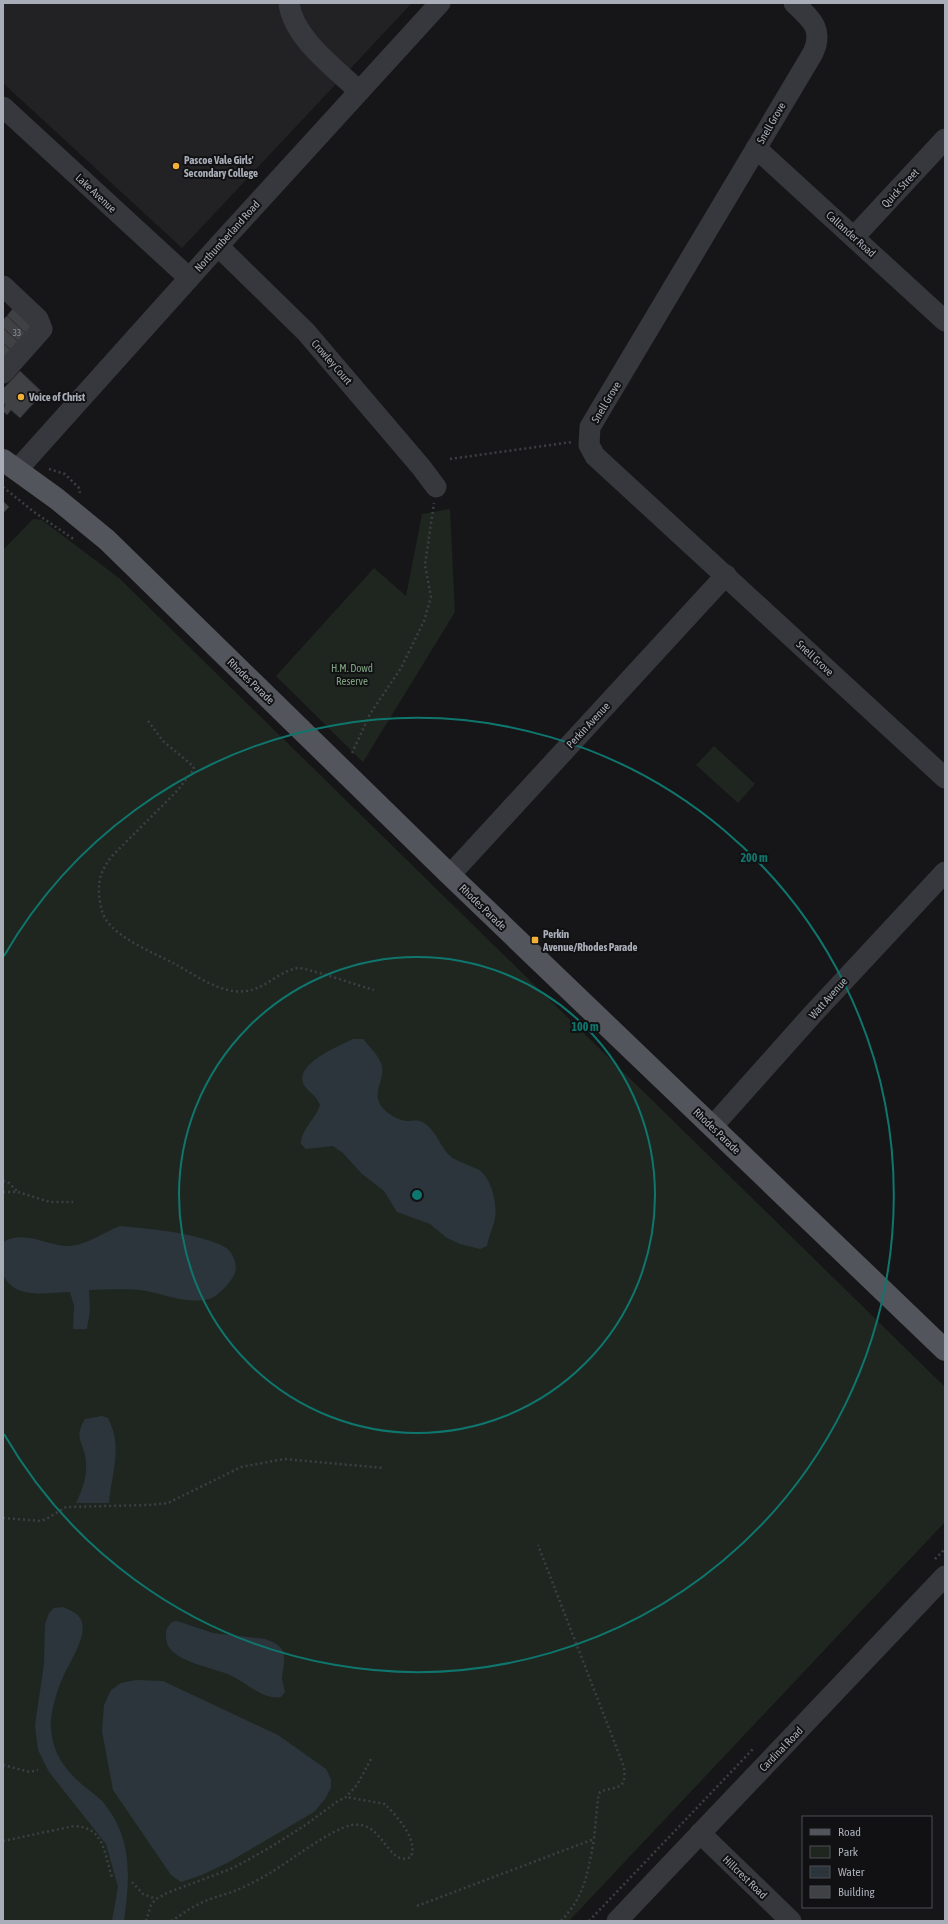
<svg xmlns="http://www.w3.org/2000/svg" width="948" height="1924" font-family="'Asap Condensed',sans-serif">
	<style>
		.built { fill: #222225 }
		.green { fill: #1e261f }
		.water { fill: #2c353c }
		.building { fill: #404145; stroke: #303034 }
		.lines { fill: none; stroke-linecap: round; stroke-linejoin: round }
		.path { stroke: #3d3f44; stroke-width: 2.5; stroke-dasharray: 2 3; stroke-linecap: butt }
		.minor { stroke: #37383d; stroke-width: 21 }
		.major { stroke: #53555c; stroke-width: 22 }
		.ring { fill: none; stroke: #0f766e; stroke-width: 2 }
		.poi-dot { fill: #f2b134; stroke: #111113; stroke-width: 1.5 }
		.labels { text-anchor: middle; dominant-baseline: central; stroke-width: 4; stroke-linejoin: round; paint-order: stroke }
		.number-label { font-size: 9px; fill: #8e929b }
		.street-label { font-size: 11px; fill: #a8adb8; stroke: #111113 }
		.poi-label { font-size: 11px; font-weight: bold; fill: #a8adb8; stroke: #111113; text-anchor: start }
		.park-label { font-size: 11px; fill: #7fa381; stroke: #111113 }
		.centre { fill: #0f766e; stroke: #111113; stroke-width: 2 }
		.ring-label { font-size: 12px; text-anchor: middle; font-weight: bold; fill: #0f766e; stroke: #111113; stroke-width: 4; stroke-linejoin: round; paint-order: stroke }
	</style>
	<rect width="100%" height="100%" fill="#161618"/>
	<polygon class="built" points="3,3 412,3 182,248 3,83"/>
	<g class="green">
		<polygon points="450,509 455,612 363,762 276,676 374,568 406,596 422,514"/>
		<polygon points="33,519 42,520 119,578 945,1387 945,1522 569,1921 3,1921 3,550"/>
		<polygon points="714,746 755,784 738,803 696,765"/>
	</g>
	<g class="water">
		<path d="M353 1039H363C369 1046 380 1057 382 1066 385 1081 371 1092 382 1107 386 1113 399 1121 408 1121 411 1121 416 1120 420 1121 434 1126 440 1146 449 1155 455 1161 470 1165 479 1170 492 1178 499 1209 494 1223 491 1231 489 1237 487 1246L480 1249 460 1244 447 1238 430 1224 397 1212 384 1191 361 1173 343 1153 333 1146 306 1149 301 1144C301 1129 316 1119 320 1105 316 1094 306 1091 303 1083 296 1063 339 1046 353 1039Z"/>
		<path d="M120 1226C153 1229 190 1232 221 1245 233 1249 240 1267 233 1277 228 1285 217 1297 209 1299 187 1304 167 1295 146 1291 128 1288 107 1290 89 1290L90 1310 87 1329H73L74 1306 70 1292C48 1292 14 1301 3 1274 0 1266 3 1251 3 1242 25 1229 48 1247 71 1246 88 1244 104 1232 120 1226Z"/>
		<path d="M102 1416 108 1418C123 1448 112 1471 109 1503H76C82 1490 87 1478 86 1464 86 1443 72 1440 85 1419Z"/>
		<path d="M63 1607C69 1610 77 1612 80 1618 90 1633 69 1663 63 1677 57 1690 49 1716 51 1730 54 1756 65 1770 85 1787 91 1792 97 1796 102 1801 133 1837 130 1877 124 1921H112L118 1887 106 1844 49 1772 38 1750 35 1725 44 1664 45 1624 49 1613 54 1608Z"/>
		<path d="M177 1621 213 1633 265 1639C289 1647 285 1656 282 1677 282 1682 284 1687 285 1692L281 1697C265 1701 246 1683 232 1676 214 1667 167 1662 166 1638 165 1631 167 1627 172 1622Z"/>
		<polygon points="136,1680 163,1681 278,1735 326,1769 331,1779 331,1788 325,1799 314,1812 229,1862 202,1875 181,1882 171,1875 113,1790 102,1731 104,1705 111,1690 121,1683"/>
	</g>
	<g class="building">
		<polygon points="14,307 39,329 31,338 7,316"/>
		<polygon points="7,316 31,338 23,346 3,328 3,320"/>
		<polygon points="3,328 23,346 15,354 3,343"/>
		<polygon points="3,343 15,354 3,358"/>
		<polygon points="20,371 43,393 20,418 11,410 7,415 3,411 5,404 3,402 3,389"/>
		<polygon points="3,501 9,507 3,513"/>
	</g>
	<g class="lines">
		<g class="path">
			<polyline points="450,459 572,442"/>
			<polyline points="49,469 65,474 79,488 80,493"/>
			<polyline points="3,487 34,512 75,540"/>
			<path d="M148 721 163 741 193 766 194 769 178 790 112 856C102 869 98 878 99 895 100 902 101 911 105 918 116 938 156 954 175 964 193 974 213 988 233 991 263 995 274 972 298 968 304 967 363 987 374 990"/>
			<polyline points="352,753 370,714 401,668 424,621 431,597 425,565 434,503"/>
			<polyline points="3,1181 9,1183 18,1192"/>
			<polyline points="3,1192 18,1192 50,1202 73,1202"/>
			<polyline points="3,1518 41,1521 48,1518 66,1507 149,1505 168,1503 241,1467 284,1459 384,1468"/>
			<polyline points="935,1559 945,1549"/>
			<polyline points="3,1765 30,1772 38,1770"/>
			<path d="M3 1841 74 1826C105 1827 104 1854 112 1877"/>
			<polyline points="132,1882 143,1894 156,1899"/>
			<path d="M417 1906 594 1839 598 1798 600 1792C616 1785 627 1792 624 1767L538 1545"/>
			<polyline points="146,1921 151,1905 156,1899 167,1893 233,1868 269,1848 304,1826 338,1801 346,1797 357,1785 371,1759"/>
			<path d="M171 1921C180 1916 188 1909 197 1905 208 1899 220 1896 232 1892 245 1887 258 1880 270 1873 290 1861 331 1829 352 1825 384 1820 387 1868 411 1857 418 1838 397 1817 385 1804L346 1797"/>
			<path d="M561 1921C586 1894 587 1874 594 1840"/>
			<polyline points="589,1921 753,1749"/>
		</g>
		<g class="minor">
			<path d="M289 3C293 38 335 68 359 91"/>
			<path d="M794 3C811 19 824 29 813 53L590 427 589 445 595 456 945 778"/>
			<polyline points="3,107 189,278"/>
			<polyline points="756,148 945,321"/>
			<polyline points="854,237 945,139"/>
			<polyline points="218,246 306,332 421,467 436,487"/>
			<polyline points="3,286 38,319 42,329 3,373"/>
			<polyline points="17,470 218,246 440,3"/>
			<polyline points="450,875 726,575"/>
			<polyline points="712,1127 811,1016 945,872"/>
			<polyline points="700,1833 791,1921"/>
			<polyline points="617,1921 945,1576"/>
		</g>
		<polyline class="major" points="3,460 57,499 107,540 450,875 945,1350"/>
	</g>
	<g class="ring">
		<circle cx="417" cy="1195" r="238"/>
		<path d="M4 956A477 477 0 1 1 4 1434"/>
	</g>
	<g class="poi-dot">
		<circle cx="176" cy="166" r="4"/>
		<circle cx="21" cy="397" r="4"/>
		<rect x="531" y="936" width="8" height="8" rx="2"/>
	</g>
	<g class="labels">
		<g class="number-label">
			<text x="17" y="333">33</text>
		</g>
		<g class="street-label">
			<text transform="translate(771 123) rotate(-60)">Snell Grove</text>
			<text transform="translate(900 188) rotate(-47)">Quick Street</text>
			<text transform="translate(96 193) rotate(43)">Lake Avenue</text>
			<text transform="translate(851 234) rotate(42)">Callander Road</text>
			<text transform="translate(227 236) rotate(-48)">Northumberland Road</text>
			<text transform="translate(332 362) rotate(49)">Crowley Court</text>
			<text transform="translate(606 402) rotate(-59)">Snell Grove</text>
			<text transform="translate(815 658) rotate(43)">Snell Grove</text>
			<text transform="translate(251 681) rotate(44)">Rhodes Parade</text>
			<text transform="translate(588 725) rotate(-47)">Perkin Avenue</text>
			<text transform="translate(483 907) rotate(44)">Rhodes Parade</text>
			<text transform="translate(828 998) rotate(-48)">Watt Avenue</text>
			<text transform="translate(717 1131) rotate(44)">Rhodes Parade</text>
			<text transform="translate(781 1749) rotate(-46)">Cardinal Road</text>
			<text transform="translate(745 1877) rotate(44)">Hillcrest Road</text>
		</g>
		<g class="poi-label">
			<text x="184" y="160">Pascoe Vale Girls'<tspan x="184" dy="13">Secondary College</tspan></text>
			<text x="29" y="397">Voice of Christ</text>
			<text x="543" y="934">Perkin<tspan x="543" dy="13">Avenue/Rhodes Parade</tspan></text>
		</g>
		<g class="park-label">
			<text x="352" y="668">H.M. Dowd<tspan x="352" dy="13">Reserve</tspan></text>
		</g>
	</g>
	<circle cx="417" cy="1195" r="6" class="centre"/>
	<g class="ring-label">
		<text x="754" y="862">200 m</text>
		<text x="585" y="1031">100 m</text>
	</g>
	<rect width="948" height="1924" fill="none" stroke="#a8adb8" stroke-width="8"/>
	<rect x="802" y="1816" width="130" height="92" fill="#111113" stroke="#4d4f55"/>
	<rect x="810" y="1829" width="20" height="6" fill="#53555c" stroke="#4d4f55"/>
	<text x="838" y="1836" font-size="12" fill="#a8adb8">Road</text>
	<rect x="810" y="1846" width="20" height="12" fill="#1e261f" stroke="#4d4f55"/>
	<text x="838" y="1856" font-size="12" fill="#a8adb8">Park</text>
	<rect x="810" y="1866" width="20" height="12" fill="#2c353c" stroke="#4d4f55"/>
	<text x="838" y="1876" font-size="12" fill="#a8adb8">Water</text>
	<rect x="810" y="1886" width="20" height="12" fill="#404145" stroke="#4d4f55"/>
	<text x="838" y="1896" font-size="12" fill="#a8adb8">Building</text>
</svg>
